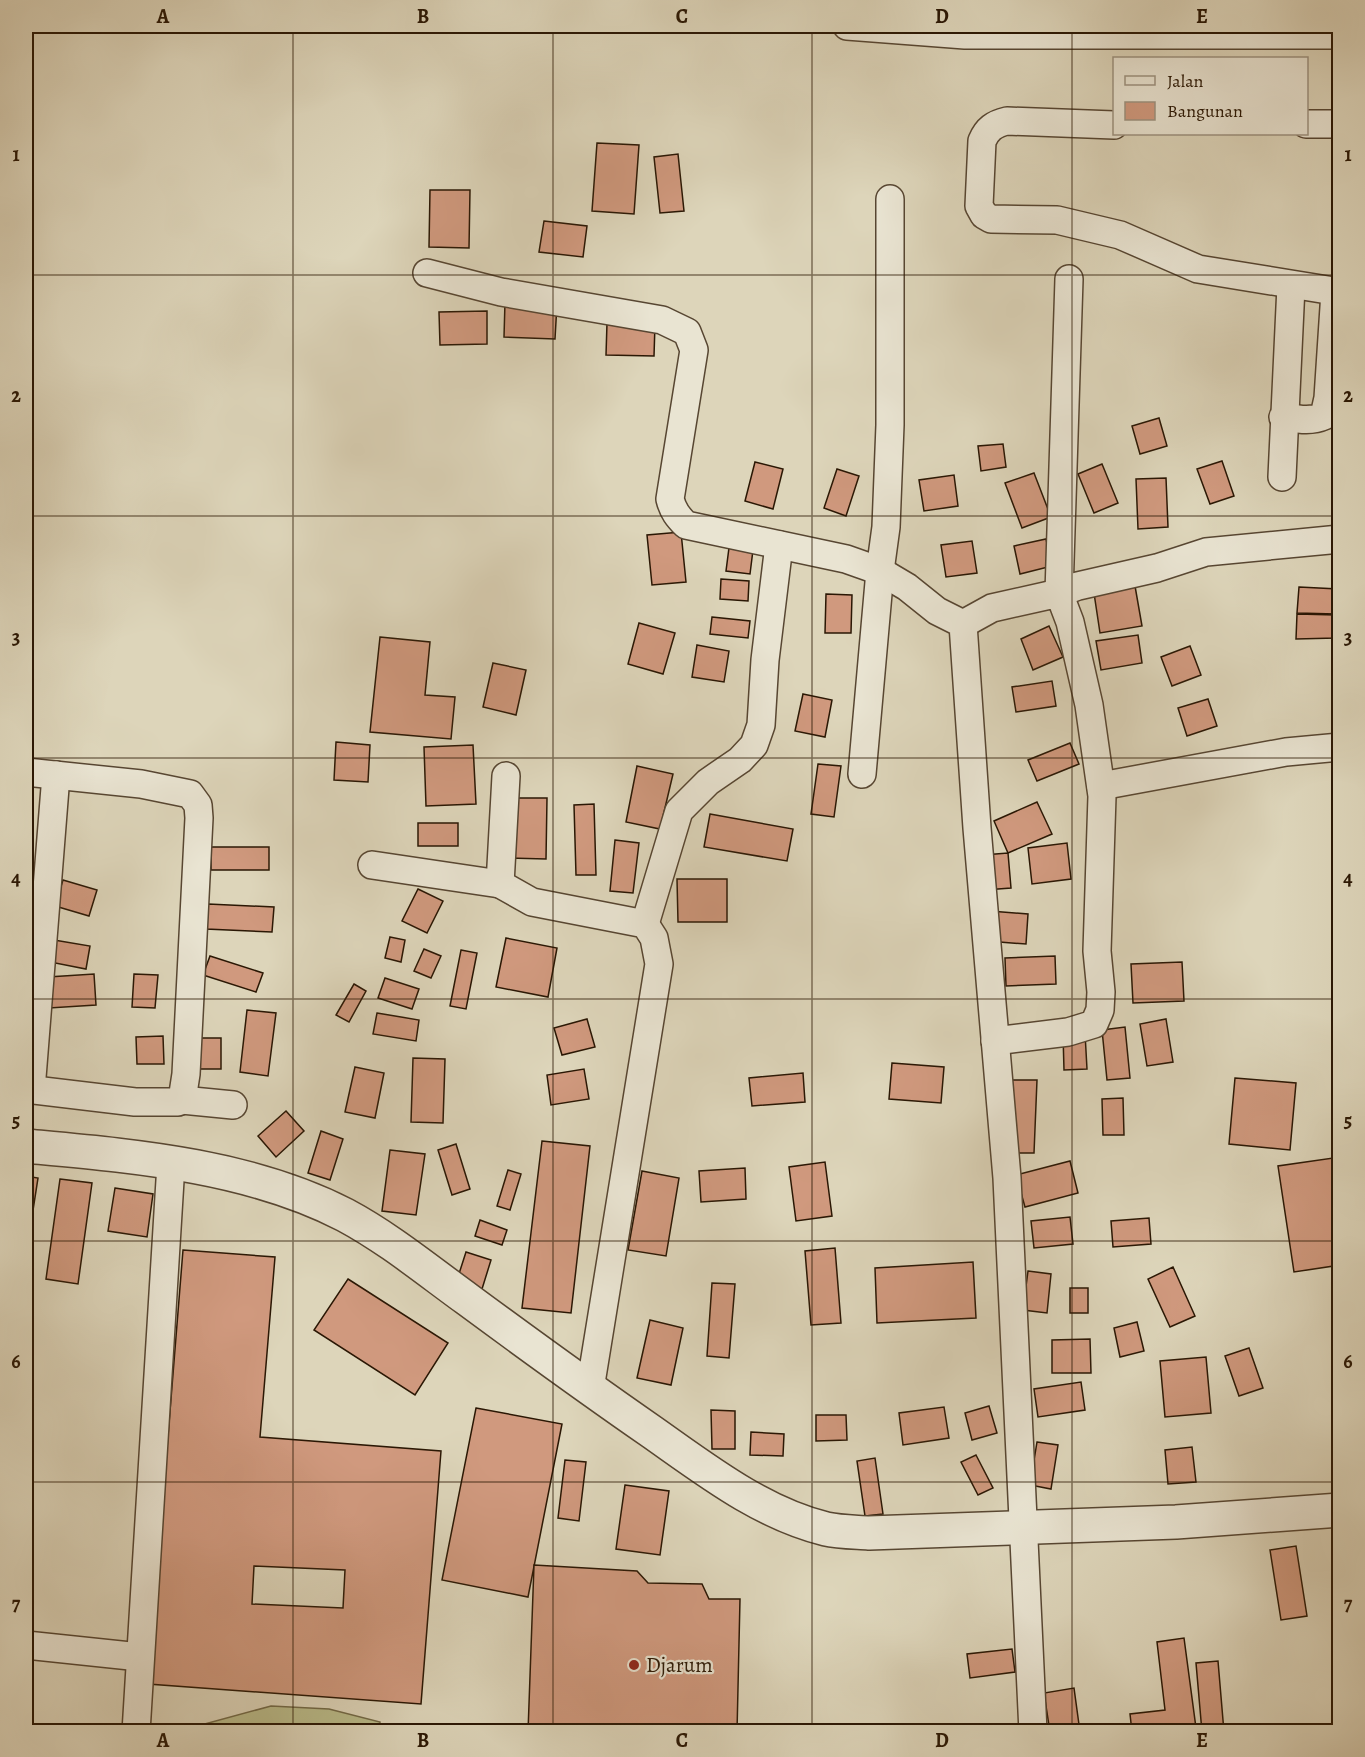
<svg xmlns="http://www.w3.org/2000/svg" width="1365" height="1757" font-family="Alegreya,serif">
	<style>
		.green { fill: #b9bb8a; stroke: #726947; stroke-width: 1.5 }
		.building { fill: #d0997e; stroke: #2a1704; stroke-width: 1.5; fill-rule: evenodd }
		.lines { fill: none; stroke-linecap: round; stroke-linejoin: round }
		.minor-casing { stroke: #574632; stroke-width: 30 }
		.tertiary-casing { stroke: #574632; stroke-width: 36 }
		.minor { stroke: #e9e4d2; stroke-width: 27 }
		.tertiary { stroke: #e9e4d2; stroke-width: 33 }
		.grid { fill: none; stroke: #2a1704; stroke-width: 1.5; stroke-opacity: 0.55 }
		.poi-dot { fill: #8f2418; stroke: #e9e4d2; stroke-width: 2 }
		.labels { text-anchor: middle; dominant-baseline: central; stroke-width: 4.5; stroke-linejoin: round; paint-order: stroke }
		.poi-label { font-size: 21px; fill: #2a1704; stroke: #e9e4d2; text-anchor: start }
		.neatline { fill: none; stroke: #2a1704; stroke-width: 2 }
		.grid-label { font-size: 20px; text-anchor: middle; font-weight: bold; fill: #2a1704 }
	</style>
	<rect width="100%" height="100%" fill="#ddd5ba"/>
	<filter id="stains"><feTurbulence type="fractalNoise" baseFrequency=".00333" numOctaves="4"/><feColorMatrix values="0 0 0 0 .2 0 0 0 0 .09 0 0 0 0 .02 0 0 0 .5 -.17"/></filter>
	<radialGradient id="worn" r=".72"><stop offset=".6" stop-color="#630" stop-opacity="0"/><stop offset="1" stop-color="#630" stop-opacity=".3"/></radialGradient>
	<polygon class="green" points="271,1706 329,1709 380,1722 379,1731 179,1731"/>
	<g class="building">
		<polygon points="597,143 639,145 634,214 592,211"/>
		<polygon points="678,154 684,211 660,213 654,157"/>
		<polygon points="430,190 470,190 469,248 429,247"/>
		<polygon points="544,221 587,226 583,257 539,252"/>
		<polygon points="505,302 557,304 555,339 504,337"/>
		<polygon points="487,311 487,344 440,345 439,312"/>
		<polygon points="607,323 655,324 654,356 606,355"/>
		<polygon points="1159,418 1167,446 1140,454 1132,426"/>
		<polygon points="1003,444 1006,467 981,471 978,446"/>
		<polygon points="1222,461 1234,496 1210,504 1197,469"/>
		<polygon points="755,462 783,469 773,509 745,501"/>
		<polygon points="1102,464 1118,503 1094,513 1078,474"/>
		<polygon points="837,469 859,476 846,516 824,508"/>
		<polygon points="1034,473 1051,517 1022,528 1005,483"/>
		<polygon points="954,475 958,506 924,511 919,480"/>
		<polygon points="1166,478 1168,527 1138,529 1136,479"/>
		<polygon points="681,532 686,582 652,585 647,535"/>
		<polygon points="1046,539 1052,566 1020,574 1014,546"/>
		<polygon points="730,540 754,542 750,574 726,571"/>
		<polygon points="972,541 977,573 946,577 941,545"/>
		<polygon points="721,579 749,581 748,601 720,599"/>
		<polygon points="1135,586 1142,626 1100,633 1094,593"/>
		<polygon points="1299,587 1338,589 1336,614 1297,613"/>
		<polygon points="826,594 852,595 851,633 825,633"/>
		<polygon points="1297,614 1336,615 1336,638 1296,639"/>
		<polygon points="712,617 750,621 748,638 710,634"/>
		<polygon points="639,623 675,633 663,674 628,664"/>
		<polygon points="1049,626 1063,657 1033,670 1021,639"/>
		<polygon points="1138,635 1142,663 1101,670 1096,641"/>
		<polygon points="380,637 430,642 425,695 455,697 451,739 370,732"/>
		<polygon points="697,645 729,651 724,682 692,677"/>
		<polygon points="1190,646 1201,675 1172,686 1161,657"/>
		<polygon points="493,663 526,670 516,715 483,707"/>
		<polygon points="1052,681 1056,706 1016,712 1012,687"/>
		<polygon points="803,694 832,700 825,737 795,731"/>
		<polygon points="1208,699 1217,726 1187,736 1178,708"/>
		<polygon points="336,742 370,745 368,782 334,780"/>
		<polygon points="1070,743 1079,764 1037,781 1028,760"/>
		<polygon points="473,745 476,804 426,806 424,747"/>
		<polygon points="818,764 841,766 834,817 811,814"/>
		<polygon points="637,766 673,774 660,829 626,822"/>
		<polygon points="510,798 547,798 546,859 508,858"/>
		<polygon points="1037,802 1052,834 1008,853 994,821"/>
		<polygon points="594,804 596,875 576,875 574,805"/>
		<polygon points="710,814 793,829 787,861 704,847"/>
		<rect x="418" y="823" width="40" height="23"/>
		<polygon points="615,840 639,843 633,893 610,891"/>
		<polygon points="1067,843 1071,879 1032,884 1028,848"/>
		<rect x="211" y="847" width="58" height="23"/>
		<polygon points="1008,853 1011,888 985,890 983,855"/>
		<polygon points="677,879 727,879 727,922 678,922"/>
		<polygon points="63,880 97,890 89,916 55,906"/>
		<polygon points="418,889 443,901 427,933 402,921"/>
		<polygon points="208,904 274,907 272,932 206,929"/>
		<polygon points="990,911 1028,914 1026,944 987,941"/>
		<polygon points="390,937 405,940 401,962 385,958"/>
		<polygon points="506,938 557,948 548,997 496,987"/>
		<polygon points="54,940 90,946 86,969 50,962"/>
		<polygon points="424,949 441,956 431,978 414,971"/>
		<polygon points="461,950 477,953 466,1009 450,1006"/>
		<polygon points="210,956 263,973 256,992 203,975"/>
		<polygon points="1055,956 1056,984 1006,986 1005,958"/>
		<polygon points="1182,962 1184,1001 1133,1003 1131,964"/>
		<polygon points="94,974 96,1005 49,1008 48,977"/>
		<polygon points="134,974 158,975 155,1008 132,1007"/>
		<polygon points="385,978 419,989 412,1009 378,998"/>
		<polygon points="354,984 366,991 349,1022 336,1015"/>
		<polygon points="247,1010 276,1013 268,1076 240,1072"/>
		<polygon points="377,1013 419,1020 416,1041 373,1034"/>
		<polygon points="587,1019 595,1047 562,1055 554,1028"/>
		<polygon points="1166,1019 1173,1062 1147,1066 1140,1024"/>
		<polygon points="1125,1027 1130,1078 1107,1080 1102,1030"/>
		<polygon points="1085,1033 1087,1069 1064,1070 1063,1034"/>
		<polygon points="163,1036 164,1064 137,1064 136,1037"/>
		<rect x="196" y="1038" width="25" height="31"/>
		<polygon points="413,1058 445,1059 443,1123 411,1122"/>
		<polygon points="892,1063 944,1067 941,1103 889,1099"/>
		<polygon points="355,1067 384,1073 375,1118 345,1112"/>
		<polygon points="584,1069 589,1099 551,1105 547,1075"/>
		<polygon points="803,1073 805,1102 752,1106 749,1078"/>
		<polygon points="1235,1078 1296,1083 1290,1150 1229,1144"/>
		<polygon points="1012,1080 1037,1080 1034,1153 1010,1153"/>
		<polygon points="1123,1098 1124,1135 1103,1135 1102,1099"/>
		<polygon points="286,1111 304,1131 276,1157 258,1136"/>
		<polygon points="321,1131 343,1139 330,1180 308,1173"/>
		<polygon points="542,1141 590,1146 571,1313 522,1308"/>
		<polygon points="456,1144 470,1189 452,1195 438,1150"/>
		<polygon points="390,1150 425,1154 416,1215 382,1211"/>
		<polygon points="1340,1157 1340,1265 1294,1272 1278,1166"/>
		<polygon points="1070,1161 1078,1193 1025,1207 1016,1175"/>
		<polygon points="825,1162 832,1216 796,1221 789,1167"/>
		<polygon points="745,1168 746,1199 701,1202 699,1171"/>
		<polygon points="508,1170 521,1174 510,1210 497,1206"/>
		<polygon points="642,1171 679,1178 666,1256 628,1250"/>
		<polygon points="26,1176 38,1178 29,1236 26,1236"/>
		<polygon points="60,1179 92,1183 78,1284 46,1279"/>
		<polygon points="115,1188 153,1194 147,1237 108,1231"/>
		<polygon points="1070,1217 1073,1244 1034,1248 1031,1221"/>
		<polygon points="1149,1218 1151,1244 1113,1247 1111,1221"/>
		<polygon points="480,1220 507,1230 502,1245 475,1236"/>
		<polygon points="835,1248 841,1323 811,1325 805,1251"/>
		<path d="M183 1250 275 1257 260 1437 441 1451 421 1704 148 1684ZM254 1566 345 1570 343 1608 252 1604Z"/>
		<polygon points="466,1252 491,1260 482,1289 457,1280"/>
		<polygon points="973,1262 976,1318 877,1323 875,1268"/>
		<polygon points="1173,1267 1195,1316 1170,1327 1148,1279"/>
		<polygon points="1028,1271 1051,1274 1047,1313 1023,1310"/>
		<polygon points="348,1279 448,1343 415,1395 314,1330"/>
		<polygon points="712,1283 735,1284 729,1358 707,1356"/>
		<rect x="1070" y="1288" width="18" height="25"/>
		<polygon points="650,1320 683,1328 671,1385 637,1378"/>
		<polygon points="1137,1322 1144,1351 1120,1357 1114,1328"/>
		<polygon points="1090,1339 1091,1373 1052,1373 1052,1340"/>
		<polygon points="1249,1348 1263,1388 1239,1396 1225,1356"/>
		<polygon points="1206,1357 1211,1413 1165,1417 1160,1361"/>
		<polygon points="1081,1382 1085,1410 1038,1417 1034,1389"/>
		<polygon points="989,1406 997,1433 972,1440 965,1413"/>
		<polygon points="944,1407 949,1438 903,1445 899,1413"/>
		<polygon points="476,1408 562,1424 528,1597 442,1580"/>
		<polygon points="711,1410 735,1411 735,1449 712,1449"/>
		<polygon points="816,1415 846,1415 847,1440 816,1441"/>
		<polygon points="751,1432 784,1434 783,1456 750,1455"/>
		<polygon points="1037,1442 1058,1445 1051,1489 1030,1485"/>
		<polygon points="1192,1447 1196,1482 1168,1484 1165,1450"/>
		<polygon points="976,1455 993,1488 978,1495 961,1462"/>
		<polygon points="875,1458 883,1514 865,1516 857,1461"/>
		<polygon points="565,1460 586,1462 579,1521 558,1518"/>
		<polygon points="625,1485 669,1491 660,1555 616,1549"/>
		<polygon points="1296,1546 1307,1616 1281,1620 1270,1550"/>
		<polygon points="534,1565 637,1571 648,1583 702,1584 709,1599 740,1599 737,1732 528,1732"/>
		<polygon points="1184,1638 1196,1728 1172,1732 1132,1732 1130,1714 1165,1710 1157,1642"/>
		<polygon points="1012,1649 1015,1672 970,1678 967,1654"/>
		<polygon points="1218,1661 1224,1732 1202,1732 1196,1663"/>
		<polygon points="1074,1688 1080,1732 1050,1732 1044,1693"/>
	</g>
	<g class="lines">
		<defs>
			<g id="minor">
				<polyline points="847,26 965,35 1340,35"/>
				<polyline points="1306,124 1340,124"/>
				<path d="M1114 125 1007 121C994 124 987 129 982 141L979 206 984 215 991 219 1057 220 1120 235 1198 269 1340 292"/>
				<path d="M427 273 501 292 662 320 687 332 694 350 670 499C673 511 678 517 686 525L846 559 880 571 907 587 937 611 963 624 977 828 1007 1178 1033 1732"/>
				<polyline points="1069,279 1059,593 1078,586 1157,568 1206,552 1340,539"/>
				<path d="M1283 417C1297 419 1311 422 1324 416L1328 398 1335 292"/>
				<polyline points="1282,477 1291,286"/>
				<polyline points="963,624 992,608 1059,593 1070,622 1089,705 1102,796 1097,951 1101,992 1100,1010 1094,1024 1068,1032 995,1041"/>
				<polyline points="26,772 141,784 190,794 198,805 199,818 186,1074 182,1100 178,1102 135,1102 26,1089"/>
				<polyline points="862,774 880,571 886,527 890,425 890,199"/>
				<polyline points="506,776 500,884 532,902 645,924 654,938 659,964 590,1389"/>
				<polyline points="1101,786 1286,752 1340,747"/>
				<polyline points="372,865 500,884"/>
				<polyline points="645,924 679,811 708,782 740,760 754,745 761,725 765,660 779,545"/>
				<polyline points="31,1090 56,775"/>
				<polyline points="182,1100 233,1105"/>
				<polyline points="26,1645 140,1657"/>
				<polyline points="136,1732 171,1164"/>
			</g>
			<path id="tertiary" d="M26 1146C132 1156 248 1165 345 1215 388 1238 427 1270 467 1299 528 1344 590 1389 652 1432 706 1470 761 1513 826 1529 839 1532 855 1532 869 1533L1176 1522 1340 1510"/>
		</defs>
		<use href="#minor" class="minor-casing"/>
		<use href="#tertiary" class="tertiary-casing"/>
		<use href="#minor" class="minor"/>
		<use href="#tertiary" class="tertiary"/>
	</g>
	<path class="grid" d="M293 26V1732M553 26V1732M812 26V1732M1072 26V1732M26 275H1340M26 516H1340M26 758H1340M26 999H1340M26 1241H1340M26 1482H1340"/>
	<circle class="poi-dot" cx="634" cy="1665" r="6"/>
	<g class="labels">
		<g class="poi-label">
			<text x="646" y="1665">Djarum</text>
		</g>
	</g>
	<rect width="1365" height="1757" fill="none" stroke="#ddd5ba" stroke-width="66"/>
	<rect x="1113" y="57" width="195" height="78" fill="#e9e4d2" stroke="#9d9280" stroke-width="1.5"/>
	<rect x="1125" y="76" width="30" height="9" fill="#e9e4d2" stroke="#9d9280" stroke-width="1.5"/>
	<text x="1167" y="87" font-size="18" fill="#2a1704">Jalan</text>
	<rect x="1125" y="102" width="30" height="18" fill="#d0997e" stroke="#9d9280" stroke-width="1.5"/>
	<text x="1167" y="117" font-size="18" fill="#2a1704">Bangunan</text>
	<rect x="33" y="33" width="1299" height="1691" class="neatline"/>
	<g class="grid-label">
		<text x="163" y="23">A</text>
		<text x="423" y="23">B</text>
		<text x="682" y="23">C</text>
		<text x="942" y="23">D</text>
		<text x="1202" y="23">E</text>
		<text x="16" y="161">1</text>
		<text x="1348" y="161">1</text>
		<text x="16" y="402">2</text>
		<text x="1348" y="402">2</text>
		<text x="16" y="644">3</text>
		<text x="1348" y="644">3</text>
		<text x="16" y="885">4</text>
		<text x="1348" y="885">4</text>
		<text x="16" y="1127">5</text>
		<text x="1348" y="1127">5</text>
		<text x="16" y="1368">6</text>
		<text x="1348" y="1368">6</text>
		<text x="16" y="1610">7</text>
		<text x="1348" y="1610">7</text>
		<text x="163" y="1747">A</text>
		<text x="423" y="1747">B</text>
		<text x="682" y="1747">C</text>
		<text x="942" y="1747">D</text>
		<text x="1202" y="1747">E</text>
	</g>
	<rect width="100%" height="100%" filter="url(#stains)"/>
	<rect width="100%" height="100%" fill="url(#worn)"/>
</svg>
